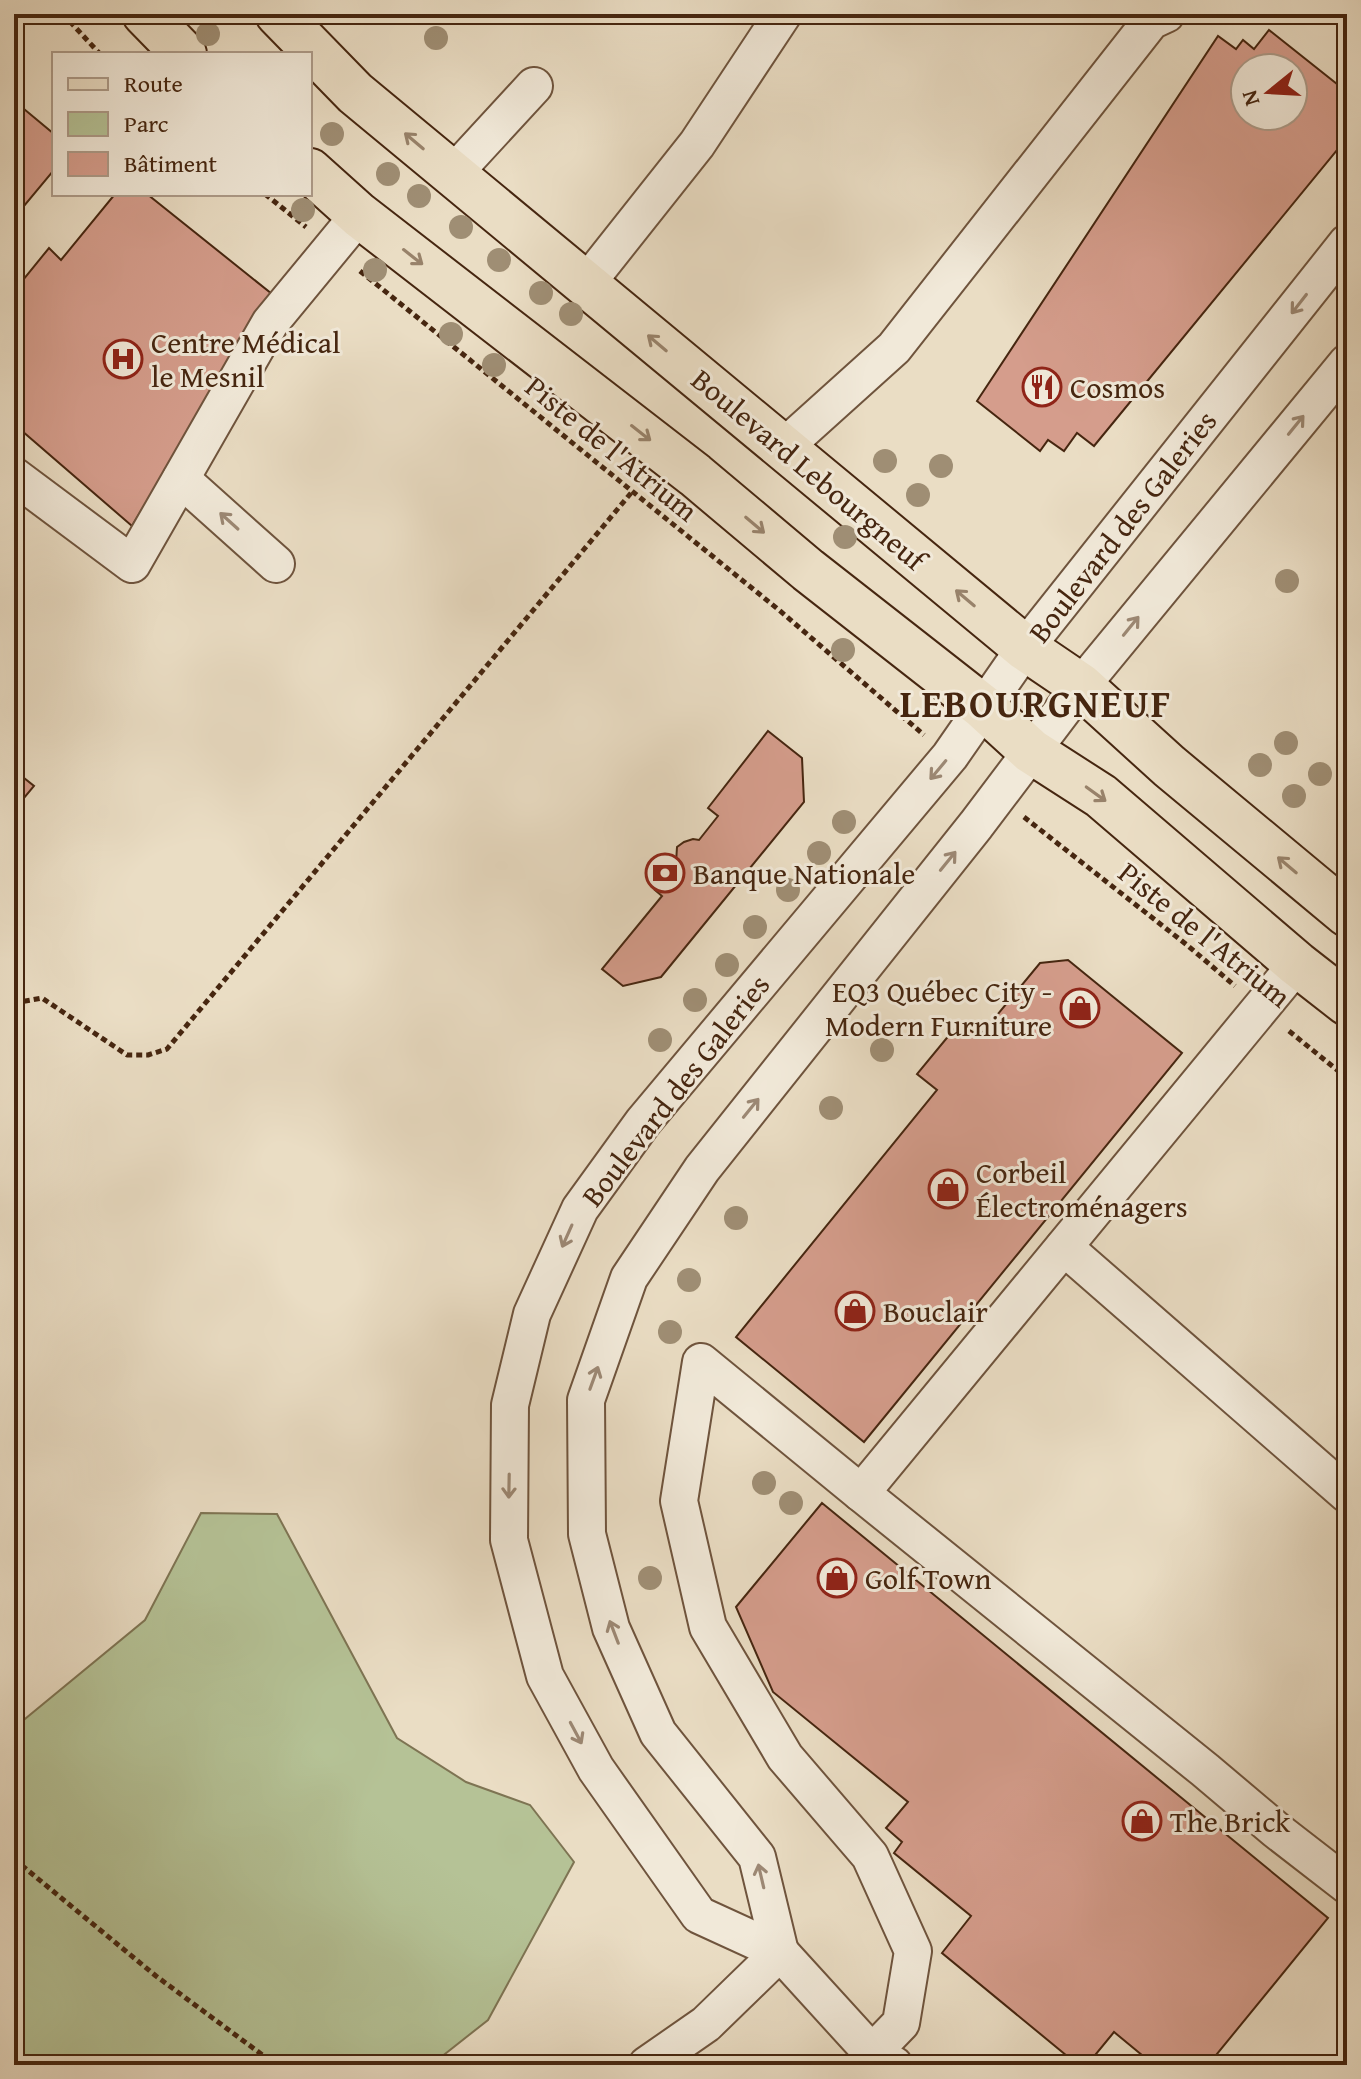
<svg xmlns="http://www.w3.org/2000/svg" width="1361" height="2079" font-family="'Gentium Book Plus',serif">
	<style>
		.green { fill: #b5c296; stroke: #7e7453; stroke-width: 2 }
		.building { fill: #d59d8c; stroke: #462610; stroke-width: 2; fill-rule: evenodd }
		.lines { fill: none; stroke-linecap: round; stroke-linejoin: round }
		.minor-casing { stroke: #6f543d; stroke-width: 40 }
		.major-casing { stroke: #462610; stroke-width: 48 }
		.path { stroke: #462610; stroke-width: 5; stroke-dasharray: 6 4; stroke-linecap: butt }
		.minor { stroke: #f1e9d9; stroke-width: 36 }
		.major { stroke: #eaddc4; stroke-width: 44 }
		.tree { fill: #9f8e74 }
		.oneway { stroke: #98826a }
		.oneway2 { stroke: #9c8874 }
		.labels { text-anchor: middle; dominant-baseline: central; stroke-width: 6; stroke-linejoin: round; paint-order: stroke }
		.poi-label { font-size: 30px; fill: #462610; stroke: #f1e9d9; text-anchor: start }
		.street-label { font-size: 30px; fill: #462610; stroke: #f1e9d9 }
		.district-label { font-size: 38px; font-weight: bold; letter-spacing: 2px; fill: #462610; stroke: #f1e9d9 }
	</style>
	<rect width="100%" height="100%" fill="#eaddc4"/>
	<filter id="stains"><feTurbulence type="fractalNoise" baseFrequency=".0025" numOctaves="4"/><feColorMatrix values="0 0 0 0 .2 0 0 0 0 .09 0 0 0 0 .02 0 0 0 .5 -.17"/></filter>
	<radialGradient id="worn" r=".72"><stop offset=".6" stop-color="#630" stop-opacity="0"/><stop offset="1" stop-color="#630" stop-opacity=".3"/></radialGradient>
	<polygon class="green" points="201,1513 277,1514 397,1738 466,1782 530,1805 574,1862 488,2020 431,2065 14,2065 14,1728 145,1620"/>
	<g class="building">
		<path d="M1269 30 1347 92V138L1094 446 1077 433 1064 451 1048 440 1040 451 977 401 1218 36 1236 49 1243 40 1254 49ZM1245 68H1293V116H1245Z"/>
		<polygon points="18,104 54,134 54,170 14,218 14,107"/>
		<polygon points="115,194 147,194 272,294 132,526 14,424 14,291 49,248 61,260"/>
		<polygon points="768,731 802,758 804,802 661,977 623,986 602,969 662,896 655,890 676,863 677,847 684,842 693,839 699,840 718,816 708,808"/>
		<polygon points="14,770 34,786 14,810"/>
		<polygon points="1068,960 1182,1053 864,1442 736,1337 937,1090 917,1074 960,1022 979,1037 1040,963"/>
		<polygon points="822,1503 1328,1918 1208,2065 1154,2065 1114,2032 1087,2065 1078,2065 942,1953 971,1916 894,1853 902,1842 886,1828 908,1802 773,1692 736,1607"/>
	</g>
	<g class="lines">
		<defs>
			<g id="minor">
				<polyline points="453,174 534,86"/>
				<polyline points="586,284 697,144 783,14"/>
				<polyline points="783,448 894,348 1151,21 1166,14"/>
				<polyline points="14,476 132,564 270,323 359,215"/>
				<polyline points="181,479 276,564"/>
				<polyline points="1297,964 861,1493 1205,1770 1276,1830 1347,1885"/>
				<polyline points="1064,1247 1347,1494"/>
				<polyline points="861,1493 701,1362 679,1501 708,1627 785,1757 870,1856 913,1951 901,2023 872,2053"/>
				<polyline points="780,1952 757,1857 658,1733 611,1628 587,1534 586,1400 629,1278 702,1169 976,825 1081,686 1347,363"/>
				<polyline points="647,2065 706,2024 780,1952"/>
				<polyline points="894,2065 872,2053 780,1952 699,1915 596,1769 545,1676 509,1540 510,1405 532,1314 580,1209 643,1122 950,756 1025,648 1347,243"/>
			</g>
			<g id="major">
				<polyline points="145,14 184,54"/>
				<polyline points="278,14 355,93 1025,648 1081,686 1169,766 1347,914"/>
				<polyline points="310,171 359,215 695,475 808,570 983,707 1031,751 1101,796 1297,964 1347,1003"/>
			</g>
		</defs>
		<use href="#minor" class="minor-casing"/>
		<use href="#major" class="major-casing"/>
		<g class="path">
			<polyline points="63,14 100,54"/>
			<polyline points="265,194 306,227"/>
			<polyline points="360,271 779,610 924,735"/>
			<polyline points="1024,817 1187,945 1235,986"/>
			<polyline points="14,1003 42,998 127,1055 148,1055 167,1049 631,493"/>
			<polyline points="1289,1031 1347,1078"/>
			<polyline points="14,1859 156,1976 276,2065"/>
		</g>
		<use href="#minor" class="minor"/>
		<use href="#major" class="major"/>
	</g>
	<g class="tree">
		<circle cx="208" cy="34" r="12"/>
		<circle cx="436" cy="38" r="12"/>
		<circle cx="332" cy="134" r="12"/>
		<circle cx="388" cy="174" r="12"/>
		<circle cx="419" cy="196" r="12"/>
		<circle cx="303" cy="210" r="12"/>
		<circle cx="461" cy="227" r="12"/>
		<circle cx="499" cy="260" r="12"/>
		<circle cx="375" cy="270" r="12"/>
		<circle cx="541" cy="293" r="12"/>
		<circle cx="571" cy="314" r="12"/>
		<circle cx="451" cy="334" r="12"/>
		<circle cx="494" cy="365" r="12"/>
		<circle cx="885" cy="461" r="12"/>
		<circle cx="941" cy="466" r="12"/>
		<circle cx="918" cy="495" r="12"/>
		<circle cx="845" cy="537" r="12"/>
		<circle cx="1287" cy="581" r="12"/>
		<circle cx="843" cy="650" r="12"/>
		<circle cx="1286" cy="743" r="12"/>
		<circle cx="1260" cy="765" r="12"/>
		<circle cx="1320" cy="774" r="12"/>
		<circle cx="1294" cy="796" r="12"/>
		<circle cx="844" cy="822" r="12"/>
		<circle cx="819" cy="853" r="12"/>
		<circle cx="788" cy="890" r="12"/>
		<circle cx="755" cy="927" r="12"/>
		<circle cx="727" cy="965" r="12"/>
		<circle cx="695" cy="1000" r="12"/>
		<circle cx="660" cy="1040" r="12"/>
		<circle cx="882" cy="1050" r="12"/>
		<circle cx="831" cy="1108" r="12"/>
		<circle cx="736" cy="1218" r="12"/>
		<circle cx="689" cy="1280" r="12"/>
		<circle cx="670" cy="1332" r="12"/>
		<circle cx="764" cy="1483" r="12"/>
		<circle cx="791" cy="1503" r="12"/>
		<circle cx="650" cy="1578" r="12"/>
	</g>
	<defs><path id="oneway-shaft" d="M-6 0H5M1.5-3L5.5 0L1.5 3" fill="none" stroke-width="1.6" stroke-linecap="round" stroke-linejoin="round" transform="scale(2)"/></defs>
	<g class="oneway">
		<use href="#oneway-shaft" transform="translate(414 141) rotate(-140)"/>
		<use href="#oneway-shaft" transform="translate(413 257) rotate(38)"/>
		<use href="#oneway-shaft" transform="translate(657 343) rotate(-140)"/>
		<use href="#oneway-shaft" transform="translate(641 433) rotate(38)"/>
		<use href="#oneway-shaft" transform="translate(755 525) rotate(40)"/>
		<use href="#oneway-shaft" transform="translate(965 598) rotate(-140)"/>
		<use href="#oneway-shaft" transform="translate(1096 794) rotate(36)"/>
		<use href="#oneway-shaft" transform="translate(1287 865) rotate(-140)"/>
	</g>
	<g class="oneway2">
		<use href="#oneway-shaft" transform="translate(1299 304) rotate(128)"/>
		<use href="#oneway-shaft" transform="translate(1296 425) rotate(-51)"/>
		<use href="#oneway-shaft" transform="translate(229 521) rotate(-138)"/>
		<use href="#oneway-shaft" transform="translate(1131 626) rotate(-51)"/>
		<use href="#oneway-shaft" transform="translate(938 770) rotate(130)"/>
		<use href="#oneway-shaft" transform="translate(948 861) rotate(-51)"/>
		<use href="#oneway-shaft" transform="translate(751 1108) rotate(-51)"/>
		<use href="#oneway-shaft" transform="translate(567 1236) rotate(114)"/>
		<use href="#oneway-shaft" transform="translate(594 1378) rotate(-70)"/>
		<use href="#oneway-shaft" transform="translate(509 1486) rotate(91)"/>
		<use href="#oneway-shaft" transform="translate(614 1632) rotate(-111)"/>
		<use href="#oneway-shaft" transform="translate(576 1733) rotate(62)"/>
		<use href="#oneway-shaft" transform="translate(761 1876) rotate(-103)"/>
	</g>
	<defs>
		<symbol id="hospital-ring" viewBox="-11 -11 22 22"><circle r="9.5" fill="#f1e9d9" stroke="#8f2418" stroke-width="1.5"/><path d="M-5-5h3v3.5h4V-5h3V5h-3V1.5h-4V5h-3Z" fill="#8f2418"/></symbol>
		<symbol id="restaurant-ring" viewBox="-11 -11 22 22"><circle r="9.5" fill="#f1e9d9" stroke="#8f2418" stroke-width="1.5"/><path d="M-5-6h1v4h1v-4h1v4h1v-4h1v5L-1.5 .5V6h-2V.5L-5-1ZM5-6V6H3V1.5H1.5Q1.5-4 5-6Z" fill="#8f2418"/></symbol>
		<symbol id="bank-ring" viewBox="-11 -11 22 22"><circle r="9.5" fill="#f1e9d9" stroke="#8f2418" stroke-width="1.5"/><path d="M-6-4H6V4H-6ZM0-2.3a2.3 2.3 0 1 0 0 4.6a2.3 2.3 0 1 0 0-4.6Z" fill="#8f2418"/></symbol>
		<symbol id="shop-ring" viewBox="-11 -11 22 22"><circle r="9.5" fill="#f1e9d9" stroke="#8f2418" stroke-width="1.5"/><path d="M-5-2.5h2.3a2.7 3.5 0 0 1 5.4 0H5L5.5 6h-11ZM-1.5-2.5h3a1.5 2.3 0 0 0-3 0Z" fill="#8f2418"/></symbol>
	</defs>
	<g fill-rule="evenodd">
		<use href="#hospital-ring" x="101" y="337" width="44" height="44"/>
		<use href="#restaurant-ring" x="1020" y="365" width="44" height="44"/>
		<use href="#bank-ring" x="643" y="851" width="44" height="44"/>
		<use href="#shop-ring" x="1058" y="986" width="44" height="44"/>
		<use href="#shop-ring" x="926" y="1167" width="44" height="44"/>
		<use href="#shop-ring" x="833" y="1289" width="44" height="44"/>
		<use href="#shop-ring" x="815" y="1556" width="44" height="44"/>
		<use href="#shop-ring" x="1120" y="1799" width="44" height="44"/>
	</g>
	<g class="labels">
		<g class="poi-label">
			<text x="151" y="342">Centre Médical<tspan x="151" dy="34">le Mesnil</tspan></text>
			<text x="1070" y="387">Cosmos</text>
			<text x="693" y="873">Banque Nationale</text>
			<text x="1052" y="991" text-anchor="end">EQ3 Québec City -<tspan x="1052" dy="34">Modern Furniture</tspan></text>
			<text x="976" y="1172">Corbeil<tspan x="976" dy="34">Électroménagers</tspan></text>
			<text x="883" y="1311">Bouclair</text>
			<text x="865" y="1578">Golf Town</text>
			<text x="1170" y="1821">The Brick</text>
		</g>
		<g class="street-label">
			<text transform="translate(612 448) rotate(39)">Piste de l'Atrium</text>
			<text transform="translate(809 469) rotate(40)">Boulevard Lebourgneuf</text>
			<text transform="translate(1122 526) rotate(-52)">Boulevard des Galeries</text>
			<text transform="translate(1205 934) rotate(39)">Piste de l'Atrium</text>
			<text transform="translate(675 1090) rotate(-52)">Boulevard des Galeries</text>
		</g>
		<g class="district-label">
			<text x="1036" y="703">LEBOURGNEUF</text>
		</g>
	</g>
	<rect width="1361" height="2079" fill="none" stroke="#eaddc4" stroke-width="48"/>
	<rect x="16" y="16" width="1329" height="2047" fill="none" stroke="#462610" stroke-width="4"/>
	<rect x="24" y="24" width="1313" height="2031" fill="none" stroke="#462610" stroke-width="2"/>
	<rect x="52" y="52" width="260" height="144" fill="#f1e9d9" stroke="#ad9b89" stroke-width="2"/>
	<rect x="68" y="78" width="40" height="12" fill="#eaddc4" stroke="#ad9b89" stroke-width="2"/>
	<text x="124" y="92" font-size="24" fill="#462610">Route</text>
	<rect x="68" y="112" width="40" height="24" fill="#b5c296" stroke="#ad9b89" stroke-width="2"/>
	<text x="124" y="132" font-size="24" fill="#462610">Parc</text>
	<rect x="68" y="152" width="40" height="24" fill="#d59d8c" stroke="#ad9b89" stroke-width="2"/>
	<text x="124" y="172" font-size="24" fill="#462610">Bâtiment</text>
	<g transform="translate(1269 92) rotate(252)"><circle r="38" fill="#f1e9d9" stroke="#ad9b89" stroke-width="2"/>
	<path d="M0-6L14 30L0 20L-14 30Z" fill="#8f2418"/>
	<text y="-12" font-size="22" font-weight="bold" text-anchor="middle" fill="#462610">N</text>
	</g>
	<rect width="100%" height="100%" filter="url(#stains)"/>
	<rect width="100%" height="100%" fill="url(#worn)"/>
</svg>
